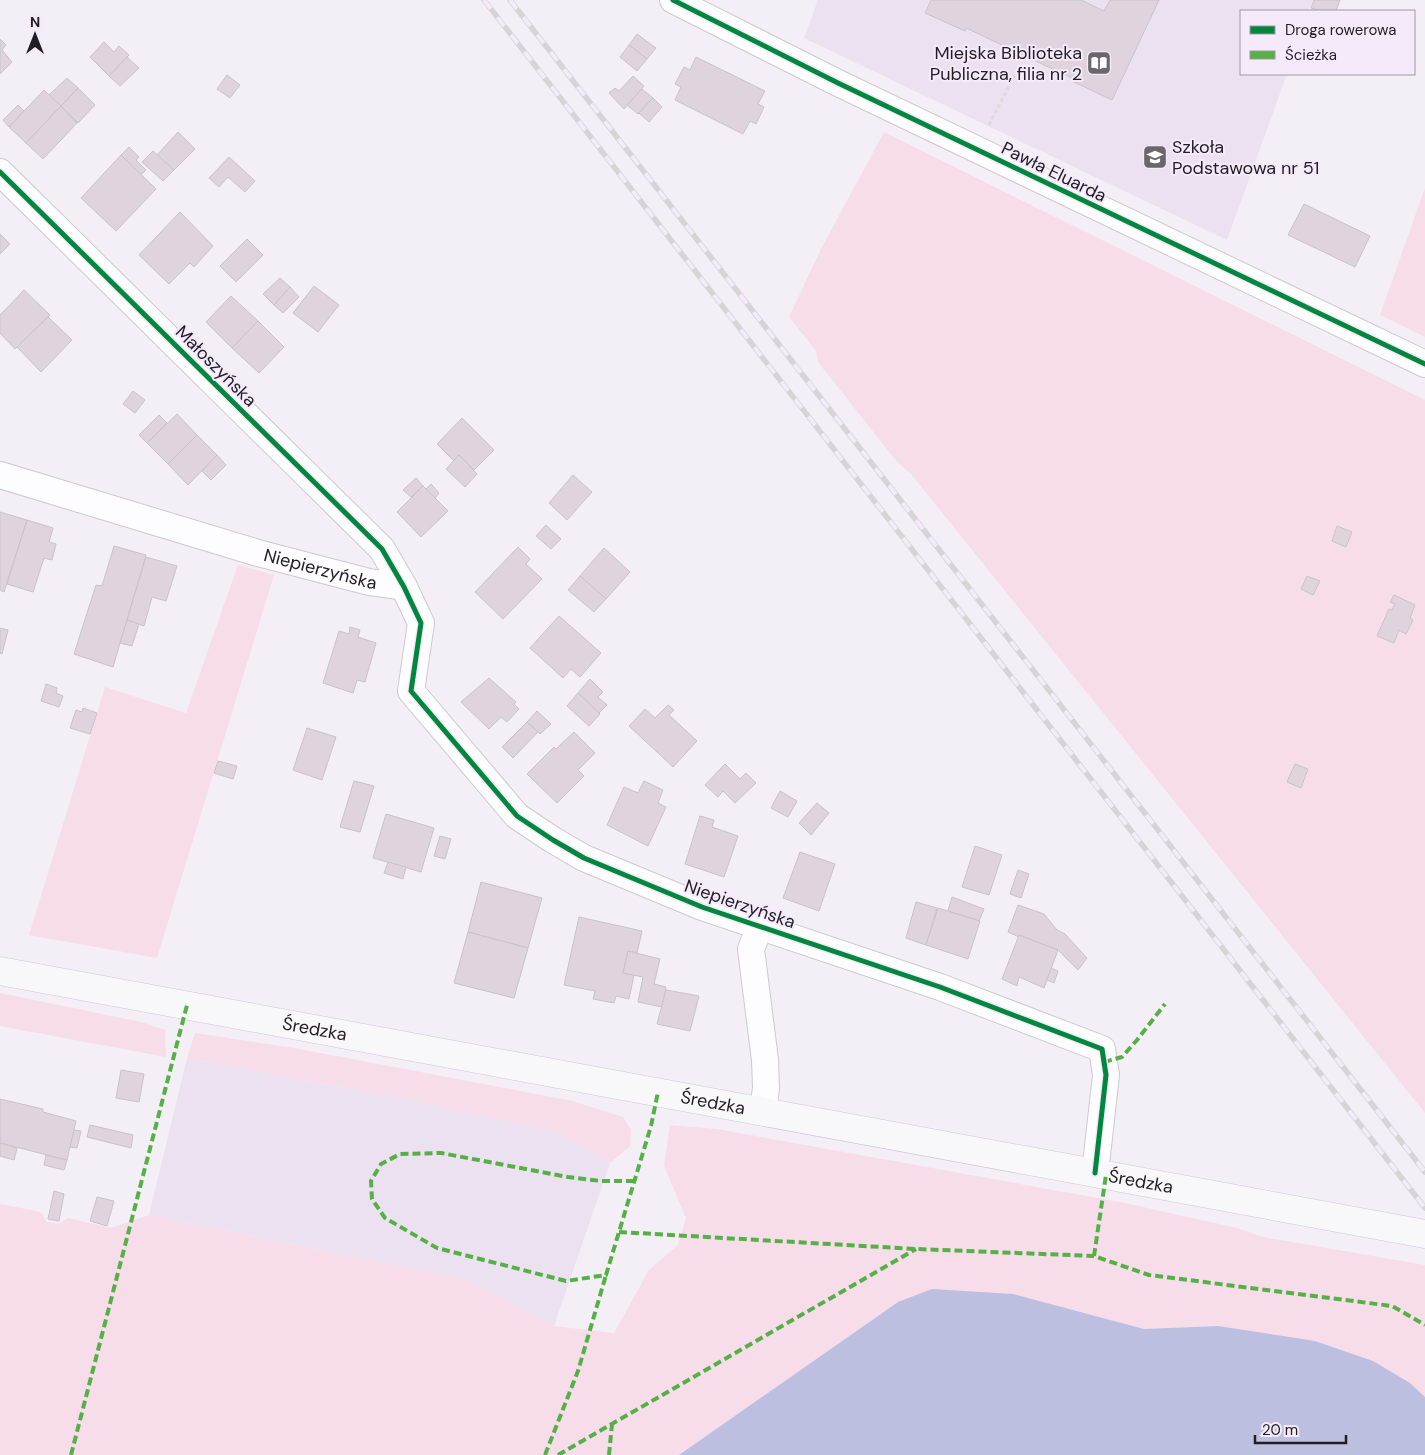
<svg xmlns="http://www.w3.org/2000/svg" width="1425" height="1455" font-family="'DM Sans',sans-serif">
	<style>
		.built { fill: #ece1f0 }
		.green { fill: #f7ddea }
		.water { fill: #bcbfe0 }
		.building { fill: #dfd4de; stroke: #c9c3c8 }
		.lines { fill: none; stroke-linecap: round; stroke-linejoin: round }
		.street-casing { stroke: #cec9d0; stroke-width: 28 }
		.secondary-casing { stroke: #cec9d0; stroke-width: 29 }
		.path { stroke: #dddbdd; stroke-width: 3; stroke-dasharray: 4 2.5; stroke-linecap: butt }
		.street { stroke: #fdfcfe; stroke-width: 26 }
		.secondary { stroke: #f8f7fa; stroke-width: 28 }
		.rail-casing { stroke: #d6d4d7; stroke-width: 5.5 }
		.rail { stroke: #f5eafa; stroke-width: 4; stroke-dasharray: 11; stroke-linecap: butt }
		.quiet { stroke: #55b145; stroke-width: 4; stroke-dasharray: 8 4; stroke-linecap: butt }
		.cycleway-casing { stroke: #f5eafa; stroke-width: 8 }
		.cycleway { stroke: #00873e; stroke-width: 5 }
		.labels { text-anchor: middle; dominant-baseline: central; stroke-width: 4; stroke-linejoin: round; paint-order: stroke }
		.poi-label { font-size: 18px; fill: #211d23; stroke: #f5eafa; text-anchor: end }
		.street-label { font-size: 18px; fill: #211d23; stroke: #f5eafa }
	</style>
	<rect width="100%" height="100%" fill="#f4eef6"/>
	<g class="built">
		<polygon points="818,0 1313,0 1309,11 1241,11 1241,74 1287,74 1227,240 804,38"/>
		<polygon points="187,1058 398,1098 558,1132 610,1163 554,1326 467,1280 149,1215"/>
	</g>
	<g class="green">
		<polygon points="884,132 1425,400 1425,1113 911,474 898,463 818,362 816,351 789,317 821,249"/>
		<polygon points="1425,188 1425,337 1380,315"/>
		<polygon points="238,565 274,575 157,958 29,935 105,687 186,713"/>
		<polygon points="0,993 141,1022 165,1030 166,1057 0,1026"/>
		<polygon points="195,1033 294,1048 573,1101 623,1117 631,1130 630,1146 610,1163 557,1132 398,1098 187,1058"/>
		<polygon points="670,1125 717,1129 1125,1203 1237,1228 1263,1237 1425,1265 1425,1397 1410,1383 1218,1326 1144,1329 1013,1294 898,1302 679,1455 0,1455 0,1204 41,1212 47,1222 59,1224 68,1218 111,1228 149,1215 467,1280 554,1326 614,1333 649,1270 678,1245 686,1218 664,1166"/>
	</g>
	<polygon class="water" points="932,1289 1013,1294 1144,1329 1218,1326 1315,1341 1373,1361 1410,1383 1425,1397 1425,1455 679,1455 898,1302"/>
	<g class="building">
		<polygon points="931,0 1081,0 1104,11 1110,0 1159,0 1112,100 1072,81 1074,79 966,28 965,31 925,13"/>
		<polygon points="1314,0 1340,0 1336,11 1320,11 1311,8"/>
		<polygon points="637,34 656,48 647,59 629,45"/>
		<polygon points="0,39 6,45 2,50 12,62 0,74"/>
		<polygon points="104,42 114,52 119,46 129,55 109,76 90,57"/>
		<polygon points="629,45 647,59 637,71 620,57"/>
		<polygon points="127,57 139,68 120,86 109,76"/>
		<polygon points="696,57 765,91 758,104 764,107 756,124 750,121 743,134 675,100 681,87 675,84 684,67 690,70"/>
		<polygon points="227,75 240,85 230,98 217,89"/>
		<polygon points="633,76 644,86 624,109 609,93 615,88 619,91"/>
		<polygon points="67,78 78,88 61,106 49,95"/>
		<polygon points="78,88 95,105 78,123 61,106"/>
		<polygon points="642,89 653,98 638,114 627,105"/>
		<polygon points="44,90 61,106 26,143 9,127"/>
		<polygon points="653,98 662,107 649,122 639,113"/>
		<polygon points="18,105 24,111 9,127 3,120"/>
		<polygon points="61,106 77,123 43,159 26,143"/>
		<polygon points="178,132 195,149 174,170 157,155"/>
		<polygon points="129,147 139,157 136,160 146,170 141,175 121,155"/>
		<polygon points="153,151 174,170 163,181 142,162"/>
		<polygon points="121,155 156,189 116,231 81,198"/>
		<polygon points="229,157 255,181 245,192 228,177 219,187 209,178"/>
		<polygon points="1304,204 1370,236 1355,267 1288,235"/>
		<polygon points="180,212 213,246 194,267 190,263 169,284 139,255"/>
		<polygon points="0,234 10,244 0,254"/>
		<polygon points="247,239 263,255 236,282 220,266"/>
		<polygon points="280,278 290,287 274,305 263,294"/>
		<polygon points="314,286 339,305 318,332 293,313"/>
		<polygon points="290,287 299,297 283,313 274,305"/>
		<polygon points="24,290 50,315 15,349 0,333 0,315"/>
		<polygon points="231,296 258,321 232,348 206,322"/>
		<polygon points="48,317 72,340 41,372 17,347"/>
		<polygon points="258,321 284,347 259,373 232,348"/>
		<polygon points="133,391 145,400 135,413 123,404"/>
		<polygon points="177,414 197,435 168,464 147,443"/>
		<polygon points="159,415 167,423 147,443 139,435"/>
		<polygon points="462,418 494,450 474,470 459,455 454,461 437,444"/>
		<polygon points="197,435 217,455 188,485 168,464"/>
		<polygon points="217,455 226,465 211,480 202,471"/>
		<polygon points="459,455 477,474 465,487 446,469"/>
		<polygon points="573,475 592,492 567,520 549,503"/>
		<polygon points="416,478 423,486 411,497 403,490"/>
		<polygon points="431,484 439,493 435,498 426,489"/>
		<polygon points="423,486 448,511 421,537 397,512"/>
		<polygon points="0,512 27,520 4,592 0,590"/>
		<polygon points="27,520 53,528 49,542 56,544 52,560 44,558 33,592 7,584"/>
		<polygon points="546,525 561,539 551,549 536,536"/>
		<polygon points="1337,526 1352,532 1346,547 1332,541"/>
		<polygon points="114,546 146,555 113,667 74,654 96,585 102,586"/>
		<polygon points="518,547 530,559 526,564 542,579 503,619 475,592"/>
		<polygon points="604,548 630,572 606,599 580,576"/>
		<polygon points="146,557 177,566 166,601 152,597 144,626 127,620"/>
		<polygon points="580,576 606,599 594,612 568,590"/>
		<polygon points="1307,576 1320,581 1313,595 1301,589"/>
		<polygon points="1394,595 1415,605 1410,618 1413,620 1406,634 1399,630 1394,643 1377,636 1389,609 1392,610 1395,604 1390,602"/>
		<polygon points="559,616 601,653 580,677 571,669 563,678 530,648"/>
		<polygon points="127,620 139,624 132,646 120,643"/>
		<polygon points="350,627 360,630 358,637 376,643 365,682 357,680 353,693 323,683 339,631 349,634"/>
		<polygon points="0,628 8,630 2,654 0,653"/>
		<polygon points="489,678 516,702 514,704 519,709 507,722 501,717 489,729 461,702"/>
		<polygon points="590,679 603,692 598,697 607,705 599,713 578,693"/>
		<polygon points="46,684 57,688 56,693 63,696 59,707 41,701"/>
		<polygon points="578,693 600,714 589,726 567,706"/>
		<polygon points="668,705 674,710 669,715 697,741 673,767 629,726 645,709 655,718"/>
		<polygon points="83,708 97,713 90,734 70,728 76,710 82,712"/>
		<polygon points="537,711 551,724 540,734 527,722"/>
		<polygon points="527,722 538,732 513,758 502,747"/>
		<polygon points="307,728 336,737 322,780 293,770"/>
		<polygon points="574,732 595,753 578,770 584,776 557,803 527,774 554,747 556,749"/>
		<polygon points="218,761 237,766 233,779 214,773"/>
		<polygon points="725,764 740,779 746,773 756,783 735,803 723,791 718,797 705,785"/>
		<polygon points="1295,764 1308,769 1301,788 1287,782"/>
		<polygon points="354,781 374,786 360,832 340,827"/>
		<polygon points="644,781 663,790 658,803 666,807 648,846 607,825 624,787 638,793"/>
		<polygon points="780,791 797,801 788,817 771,808"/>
		<polygon points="817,803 829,813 811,835 799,823"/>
		<polygon points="386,814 434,828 421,872 373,858"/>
		<polygon points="700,816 714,820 712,827 738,836 724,877 685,864"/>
		<polygon points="440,836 451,839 445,859 434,856"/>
		<polygon points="975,846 1002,855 989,895 962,887"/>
		<polygon points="800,852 835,864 819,911 783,898"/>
		<polygon points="388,862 406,867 403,879 384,873"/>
		<polygon points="1018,870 1029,874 1021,898 1010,894"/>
		<polygon points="481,882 542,898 528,948 468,932"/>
		<polygon points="952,897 984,909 979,921 948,911"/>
		<polygon points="916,902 937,908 926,945 906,938"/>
		<polygon points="1018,905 1044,914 1057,930 1065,934 1087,958 1078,970 1058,950 1019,935 1019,937 1008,932"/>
		<polygon points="938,908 980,921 968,959 926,945"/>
		<polygon points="579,917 642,931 637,953 628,951 623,973 634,975 629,999 616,996 614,1003 593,999 595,991 564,985"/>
		<polygon points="468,932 528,948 514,998 454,983"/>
		<polygon points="1019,935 1058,950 1044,988 1019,977 1017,986 1002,979"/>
		<polygon points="628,951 660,959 654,984 666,987 662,1007 638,1002 643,977 623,973"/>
		<polygon points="1051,968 1058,971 1054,983 1047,980"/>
		<polygon points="666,990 699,996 690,1031 657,1024"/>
		<polygon points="121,1070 144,1074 139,1102 116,1098"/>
		<polygon points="0,1099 43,1109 43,1112 76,1121 67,1160 0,1143"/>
		<polygon points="90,1125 133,1135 131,1148 87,1137"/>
		<polygon points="74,1130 81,1131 77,1148 70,1147"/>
		<polygon points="0,1143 17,1148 14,1160 0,1156"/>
		<polygon points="46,1155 67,1160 64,1170 44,1165"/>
		<polygon points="54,1191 64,1194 59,1221 48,1219"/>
		<polygon points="97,1197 114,1201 107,1226 90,1221"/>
	</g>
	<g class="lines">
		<defs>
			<g id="street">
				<polyline points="673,0 838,83 1425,364"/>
				<polyline points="0,172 382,549 404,587 421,623 411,691 517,816 553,840 584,858 702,907 940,987 1102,1049 1106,1075 1095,1173"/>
				<path id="s1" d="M0 475 258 553 369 582 404 587"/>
				<polyline points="760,926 751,949 765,1060 766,1088 763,1111"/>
			</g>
			<g id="secondary">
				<path id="s2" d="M0 971 1425 1234"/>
			</g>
		</defs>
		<use href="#street" class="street-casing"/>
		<use href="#secondary" class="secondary-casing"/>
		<polyline class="path" points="989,125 1015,74"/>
		<use href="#street" class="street"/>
		<use href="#secondary" class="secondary"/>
		<defs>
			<g id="rail">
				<polyline points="484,0 1425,1208"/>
				<polyline points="510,0 1425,1172"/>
			</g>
		</defs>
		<use href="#rail" class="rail-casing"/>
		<use href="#rail" class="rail"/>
		<g class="quiet">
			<polyline points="1104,1062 1122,1057 1137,1040 1165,1004"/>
			<polyline points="634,1181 601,1181 568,1177 441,1153 400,1154 381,1164 371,1181 372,1199 385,1218 437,1248 566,1281 606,1275 651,1126 658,1092"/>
			<polyline points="619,1232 916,1249 1094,1256 1149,1275 1392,1306 1425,1325"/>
			<polyline points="1094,1256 1106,1175"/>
			<polyline points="71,1455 187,1005"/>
			<polyline points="545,1455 578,1371 606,1275"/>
			<polyline points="558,1455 916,1249"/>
			<polyline points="609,1455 612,1424"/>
		</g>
		<defs>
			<g id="cycleway">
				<polyline points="673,0 838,83 1425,364"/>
				<polyline points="0,172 382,549 404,587 421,623 411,691 517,816 553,840 584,858 702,907 940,987 1102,1049 1106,1075 1095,1173"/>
			</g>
		</defs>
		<use href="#cycleway" class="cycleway-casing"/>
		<use href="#cycleway" class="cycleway"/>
	</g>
	<defs>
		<symbol id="library-square" viewBox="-11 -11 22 22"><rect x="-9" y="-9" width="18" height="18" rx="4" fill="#6b666d" stroke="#f5eafa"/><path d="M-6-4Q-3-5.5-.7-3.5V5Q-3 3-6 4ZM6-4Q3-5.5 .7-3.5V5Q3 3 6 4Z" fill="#fff"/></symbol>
		<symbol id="school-square" viewBox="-11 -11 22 22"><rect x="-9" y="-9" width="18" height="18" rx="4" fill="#6b666d" stroke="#f5eafa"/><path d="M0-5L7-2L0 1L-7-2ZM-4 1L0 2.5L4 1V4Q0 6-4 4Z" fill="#fff"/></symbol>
	</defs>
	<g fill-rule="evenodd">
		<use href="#library-square" x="1085" y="49" width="28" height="28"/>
		<use href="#school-square" x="1141" y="143" width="28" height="28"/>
	</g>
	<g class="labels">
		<g class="poi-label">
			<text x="1082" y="53">Miejska Biblioteka<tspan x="1082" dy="21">Publiczna, filia nr 2</tspan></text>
			<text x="1172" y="147" text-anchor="start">Szkoła<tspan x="1172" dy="21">Podstawowa nr 51</tspan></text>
		</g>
		<g class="street-label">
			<text transform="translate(1054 172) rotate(26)">Pawła Eluarda</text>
			<text transform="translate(216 366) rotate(45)">Małoszyńska</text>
			<text stroke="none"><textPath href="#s1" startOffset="334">Niepierzyńska</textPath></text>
			<text transform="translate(740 904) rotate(19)">Niepierzyńska</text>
			<text stroke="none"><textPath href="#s2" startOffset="320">Średzka</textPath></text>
			<text stroke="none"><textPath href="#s2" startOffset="725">Średzka</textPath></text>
			<text stroke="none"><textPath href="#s2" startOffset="1160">Średzka</textPath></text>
		</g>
	</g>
	<rect x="1240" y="10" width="175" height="65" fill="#f5eafa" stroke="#a098a4"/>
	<rect x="1250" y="26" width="25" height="8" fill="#00873e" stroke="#a098a4"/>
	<text x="1285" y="35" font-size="15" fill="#211d23">Droga rowerowa</text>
	<rect x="1250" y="51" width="25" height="8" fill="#55b145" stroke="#a098a4"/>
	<text x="1285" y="60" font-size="15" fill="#211d23">Ścieżka</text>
	<g transform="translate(35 35)" stroke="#f5eafa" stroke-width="4" paint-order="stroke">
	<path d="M0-4L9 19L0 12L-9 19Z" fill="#211d23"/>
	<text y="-8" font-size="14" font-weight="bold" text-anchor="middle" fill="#211d23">N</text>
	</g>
	<path d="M1255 1435v8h91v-8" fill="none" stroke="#211d23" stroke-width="2.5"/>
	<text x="1262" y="1435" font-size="15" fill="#211d23" stroke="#f5eafa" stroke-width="4" paint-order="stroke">20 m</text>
</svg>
